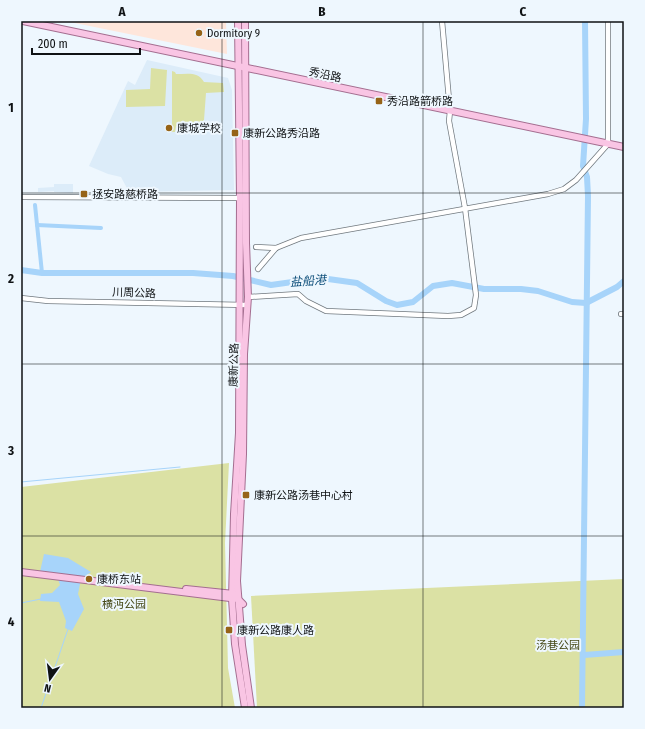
<svg xmlns="http://www.w3.org/2000/svg" width="645" height="729" font-family="'Fira Sans Condensed','Noto Sans SC',sans-serif">
	<style>
		.industrial { fill: #fee6db }
		.built { fill: #dcecf9 }
		.green { fill: #dbe1a4 }
		.water { fill: #a7d4fa }
		.lines { fill: none; stroke-linecap: round; stroke-linejoin: round }
		.stream { stroke: #a7d4fa; stroke-width: 1 }
		.canal { stroke: #a7d4fa; stroke-width: 4 }
		.river { stroke: #a7d4fa; stroke-width: 6 }
		.minor-casing { stroke: #71797f; stroke-width: 6 }
		.major-casing { stroke: #a46e90; stroke-width: 8 }
		.minor { stroke: #fff; stroke-width: 4.5 }
		.major { stroke: #f9c5e4; stroke-width: 6 }
		.grid { fill: none; stroke: #0f1214; stroke-width: 1; stroke-opacity: 0.55 }
		.poi-dot { fill: #966317; stroke: #eef7fe; stroke-width: 1.5 }
		.labels { text-anchor: middle; dominant-baseline: central; stroke-width: 4; stroke-linejoin: round; paint-order: stroke }
		.poi-label { font-size: 11px; fill: #0f1214; stroke: #eef7fe; text-anchor: start }
		.street-label { font-size: 11px; fill: #0f1214; stroke: #eef7fe }
		.park-label { font-size: 11px; fill: #454816; stroke: #eef7fe }
		.water-label { font-size: 12px; font-style: italic; fill: #11517c; stroke: #eef7fe }
		.neatline { fill: none; stroke: #0f1214; stroke-width: 1.5 }
		.grid-label { font-size: 13px; text-anchor: middle; font-weight: bold; fill: #0f1214 }
	</style>
	<rect width="100%" height="100%" fill="#eef7fe"/>
	<polygon class="industrial" points="65,21 226,21 227,54"/>
	<g class="built">
		<polygon points="147,60 228,78 232,90 234,190 129,192 121,177 108,174 89,166 128,81 135,85"/>
		<polygon points="54,184 73,184 73,193 54,192 54,191 38,192 38,188 54,187"/>
	</g>
	<g class="green">
		<polygon points="151,68 167,70 165,106 126,107 126,90 150,89"/>
		<path d="M172 71 175 72 176 74C187 74 198 71 204 82L223 83 224 92 206 93 204 120 198 128 184 129 176 126 175 132H172Z"/>
		<polygon points="229,463 225,543 228,668 235,708 21,708 21,487"/>
		<polygon points="624,579 624,708 257,708 251,596"/>
	</g>
	<polygon class="water" points="44,554 68,558 91,572 81,579 78,594 84,609 72,631 65,628 66,621 59,602 40,601 41,594 52,593 60,585 57,576 46,571 39,576"/>
	<g class="lines">
		<g class="stream">
			<polyline points="21,482 180,467"/>
			<polyline points="21,603 41,599"/>
			<polyline points="41,708 68,629"/>
		</g>
		<g class="canal">
			<polyline points="35,205 42,273"/>
			<polyline points="37,225 101,228"/>
		</g>
		<g class="river">
			<polyline points="21,270 42,273 193,273 233,276 271,285 321,278 357,283 386,301 397,305 413,302 433,286 452,283 484,289 521,289 538,291 572,302 586,303 617,287 624,281"/>
			<polyline points="584,655 624,652"/>
			<polyline points="582,708 588,196 587,177 583,166 586,119 585,21"/>
		</g>
		<defs>
			<g id="minor">
				<polyline points="21,197 240,198"/>
				<polyline points="256,247 276,248"/>
				<polyline points="258,269 276,248 301,238 548,194 564,189 576,180 608,144 608,21"/>
				<polyline points="248,297 298,294 306,301 326,311 448,316 461,315 474,308 476,295 465,208 449,121 450,111 442,21"/>
				<polyline points="21,298 48,301 247,305"/>
				<polyline points="621,314 624,314"/>
			</g>
			<g id="major">
				<polyline points="23,21 624,147"/>
				<polyline points="238,21 240,198 239,433 234,514 232,599 235,644 245,708"/>
				<polyline points="245,21 246,243 248,297 244,354 243,454 237,581 242,645 251,708"/>
				<polyline points="21,572 238,599 243,604"/>
				<polyline points="186,589 234,594"/>
			</g>
		</defs>
		<use href="#minor" class="minor-casing"/>
		<use href="#major" class="major-casing"/>
		<use href="#minor" class="minor"/>
		<use href="#major" class="major"/>
	</g>
	<path class="grid" d="M222 21V708M423 21V708M21 193H624M21 364H624M21 536H624"/>
	<g class="poi-dot">
		<circle cx="199" cy="33" r="4"/>
		<rect x="375" y="97" width="8" height="8" rx="2"/>
		<circle cx="169" cy="128" r="4"/>
		<rect x="231" y="129" width="8" height="8" rx="2"/>
		<rect x="80" y="190" width="8" height="8" rx="2"/>
		<rect x="242" y="491" width="8" height="8" rx="2"/>
		<circle cx="89" cy="579" r="4"/>
		<rect x="225" y="626" width="8" height="8" rx="2"/>
	</g>
	<g class="labels">
		<g class="poi-label">
			<text x="207" y="33">Dormitory 9</text>
			<text x="387" y="101">秀沿路箭桥路</text>
			<text x="177" y="128">康城学校</text>
			<text x="243" y="133">康新公路秀沿路</text>
			<text x="92" y="194">拯安路慈桥路</text>
			<text x="254" y="495">康新公路汤巷中心村</text>
			<text x="97" y="579">康桥东站</text>
			<text x="237" y="630">康新公路康人路</text>
		</g>
		<g class="street-label">
			<text transform="translate(325 75) rotate(12)">秀沿路</text>
			<text transform="translate(134 293) rotate(2)">川周公路</text>
			<text transform="translate(234 365) rotate(-89)">康新公路</text>
		</g>
		<g class="park-label">
			<text x="124" y="604">横沔公园</text>
			<text x="558" y="645">汤巷公园</text>
		</g>
		<g class="water-label">
			<text transform="translate(308 281) rotate(-4)">盐船港</text>
		</g>
	</g>
	<rect width="645" height="729" fill="none" stroke="#eef7fe" stroke-width="44"/>
	<g transform="translate(50 679) rotate(194)" stroke="#eef7fe" stroke-width="3" paint-order="stroke">
	<path d="M0-3L7 15L0 10L-7 15Z" fill="#0f1214"/>
	<text y="-6" font-size="11" font-weight="bold" text-anchor="middle" fill="#0f1214">N</text>
	</g>
	<path d="M32 48v6h108v-6" fill="none" stroke="#0f1214" stroke-width="2"/>
	<text x="38" y="48" font-size="12" fill="#0f1214" stroke="#eef7fe" stroke-width="3" paint-order="stroke">200 m</text>
	<rect x="22" y="22" width="601" height="685" class="neatline"/>
	<g class="grid-label">
		<text x="122" y="16">A</text>
		<text x="322" y="16">B</text>
		<text x="523" y="16">C</text>
		<text x="11" y="112">1</text>
		<text x="11" y="283">2</text>
		<text x="11" y="455">3</text>
		<text x="11" y="626">4</text>
	</g>
</svg>
